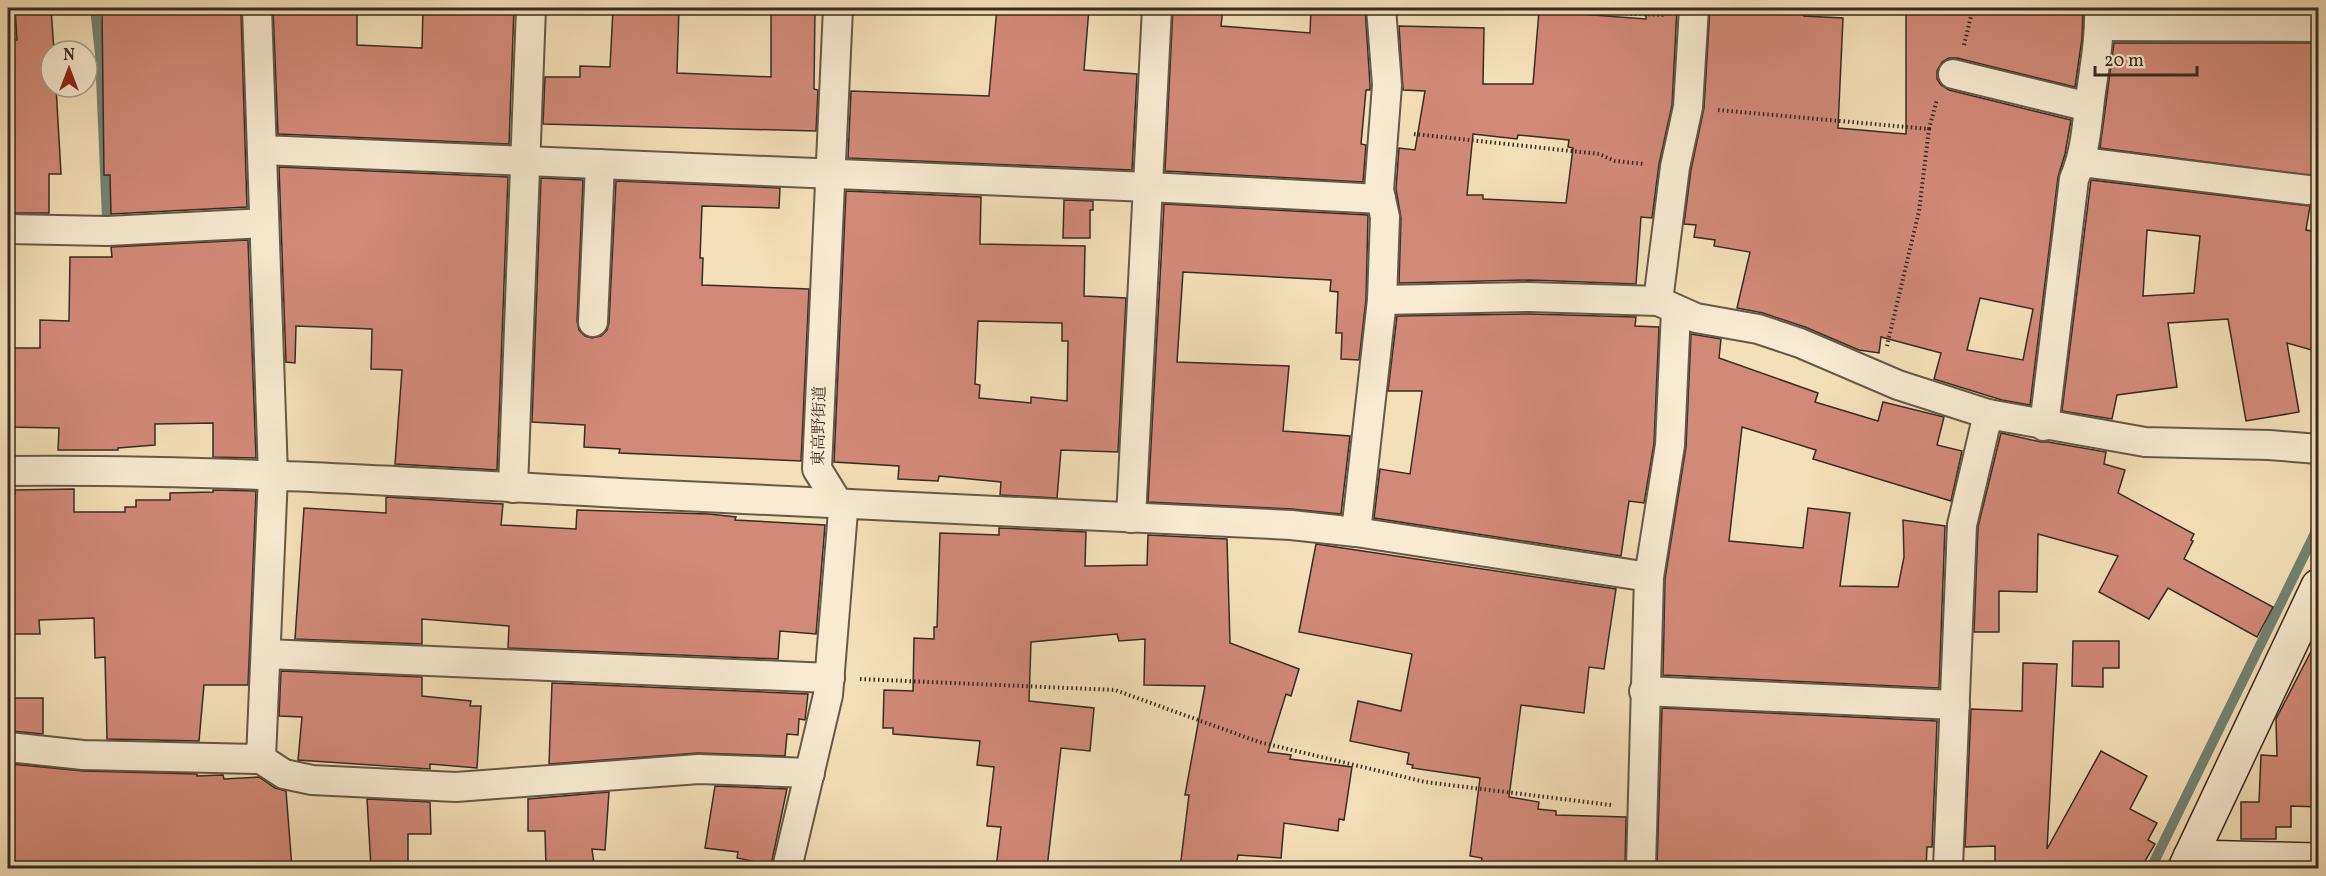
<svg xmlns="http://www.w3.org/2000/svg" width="2326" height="876" font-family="Vollkorn,'Noto Serif JP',serif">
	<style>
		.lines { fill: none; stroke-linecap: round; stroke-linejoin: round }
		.stream { stroke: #748473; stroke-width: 10 }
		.building { fill: #d28a78; stroke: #362c21; stroke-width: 1.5; fill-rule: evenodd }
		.street-casing { stroke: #665947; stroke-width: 32 }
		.secondary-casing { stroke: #362c21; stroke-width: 36 }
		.path { stroke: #362c21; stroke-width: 4; stroke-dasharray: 1.5 3; stroke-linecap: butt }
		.street { stroke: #f8ebd1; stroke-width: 28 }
		.secondary { stroke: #f8ebd1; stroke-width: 33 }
		.labels { text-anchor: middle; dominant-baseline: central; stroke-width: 4.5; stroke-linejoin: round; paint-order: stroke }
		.street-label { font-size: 16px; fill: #362c21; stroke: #f8ebd1 }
	</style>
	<rect width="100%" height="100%" fill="#f4e0b8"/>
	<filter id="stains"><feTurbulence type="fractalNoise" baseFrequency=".00333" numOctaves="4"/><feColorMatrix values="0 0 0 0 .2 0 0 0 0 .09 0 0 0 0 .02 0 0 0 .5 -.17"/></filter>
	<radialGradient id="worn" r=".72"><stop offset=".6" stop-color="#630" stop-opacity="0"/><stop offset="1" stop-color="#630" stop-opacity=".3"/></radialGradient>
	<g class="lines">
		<g class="stream">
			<polyline points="95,8 100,54 107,218"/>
			<polyline points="2151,868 2318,527"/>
		</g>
	</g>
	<g class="building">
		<polygon points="15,8 51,8 54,51 51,51 51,87 56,87 61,174 49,174 49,213 8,213 8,40 17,40"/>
		<polygon points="102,8 133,8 133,14 200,10 200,14 241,12 247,207 111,214 110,175 104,175"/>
		<polygon points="273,8 357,8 357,45 422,48 423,8 514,8 509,144 278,134"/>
		<polygon points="651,8 679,8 677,73 771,77 771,8 815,8 814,89 818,90 816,131 543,124 545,77 580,77 580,66 610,67 613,9 651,11"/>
		<polygon points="997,8 1089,8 1084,70 1137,74 1132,170 848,158 851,91 989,96"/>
		<polygon points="1173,8 1223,8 1221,26 1310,33 1311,8 1365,8 1370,85 1370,90 1366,90 1361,144 1366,145 1363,182 1165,171"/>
		<path d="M1646 8H1677L1672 105 1659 164 1652 218 1641 217 1636 284 1530 280 1399 283 1401 218 1396 189 1399 148 1415 150 1425 91 1403 90 1399 26 1484 28 1483 84H1533L1539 11 1646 19ZM1473 134 1517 139 1518 135 1569 140 1568 147 1573 148 1566 203 1483 199V195H1467Z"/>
		<path d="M1710 8H1805L1804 16 1843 18 1838 128 1906 134V8H2083L2082 38 2075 87 1957 58H1949L1942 62 1937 71V79L1941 85 1949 90 2071 120 2065 154 2058 177 2030 405 2002 400 1934 379 1941 353 1881 337 1879 353 1859 350 1805 327 1763 313 1737 308 1750 252 1714 246 1715 240 1694 237 1696 225 1684 224 1691 170 1704 108ZM1980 298 2033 309 2023 360 1967 350Z"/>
		<polygon points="2115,8 2178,8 2178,10 2116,10"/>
		<polygon points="2114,43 2319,43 2319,169 2315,176 2100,148"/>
		<polygon points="279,167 508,177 497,470 395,464 402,370 371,369 372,329 296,326 295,363 286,362"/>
		<polygon points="541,178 583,180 577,321 579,330 585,336 592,338 601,336 607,330 609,323 616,181 780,188 779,208 702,206 700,258 703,258 702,285 809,289 801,461 619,453 620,449 584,447 585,425 532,422"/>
		<path d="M2091 180 2310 206 2306 230 2319 232V352L2287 343 2299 412 2246 421 2228 319 2168 323 2177 387 2117 395 2112 419 2062 411ZM2147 230 2200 236 2194 293 2143 296Z"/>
		<path d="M846 191 981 197 980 244 1085 246 1084 296 1126 298 1118 452 1061 450 1057 498 1000 495 1001 482 939 476 938 481 898 479 899 466 834 462ZM978 321 1062 323V341H1068L1067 401 1031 397V403L979 398 980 385 975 384Z"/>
		<polygon points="1064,200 1093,201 1093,210 1090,210 1090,238 1063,238"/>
		<polygon points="1164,204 1368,215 1366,299 1359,360 1341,359 1342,333 1336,333 1338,292 1330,291 1331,280 1183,272 1177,362 1289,366 1283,431 1350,436 1341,514 1292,509 1148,502"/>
		<polygon points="248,240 256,458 213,457 213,423 155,424 155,445 118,448 118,450 58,450 59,428 8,427 8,348 40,348 40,320 69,321 70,257 112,257 111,247"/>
		<polygon points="1530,314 1636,317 1635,326 1659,327 1654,443 1644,503 1629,501 1621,556 1374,518 1380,469 1410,474 1422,391 1388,391 1397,316"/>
		<polygon points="1691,334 1721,339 1719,358 1818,393 1815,402 1878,421 1883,402 1944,417 1937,445 1962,451 1951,501 1813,459 1816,450 1742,427 1729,541 1803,548 1808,508 1850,513 1840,586 1898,587 1904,557 1903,520 1945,526 1939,688 1663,675 1665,579 1686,447"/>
		<polygon points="2001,433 2041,442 2048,442 2106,452 2104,464 2125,470 2118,493 2194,534 2191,540 2193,541 2184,559 2273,607 2257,637 2168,588 2149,619 2099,592 2118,556 2038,534 2037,592 1999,591 1999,632 1974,632 1978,527"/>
		<polygon points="74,489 74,512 125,512 125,507 136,507 136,500 170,500 170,493 213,492 213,490 256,491 248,685 204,685 199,741 107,739 105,657 95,658 94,618 39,620 40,634 8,634 8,494 15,494 15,490"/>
		<polygon points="386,497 503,504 501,525 576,529 577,510 709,514 736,517 735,520 825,525 816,634 780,631 778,659 508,648 509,626 422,619 422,644 295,639 304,508 386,513"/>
		<polygon points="999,528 1086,532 1085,566 1147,565 1148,535 1227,539 1230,643 1299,669 1291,696 1286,694 1268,752 1291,755 1290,759 1352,767 1344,820 1339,819 1338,831 1284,823 1281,858 1238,855 1236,866 1233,865 1233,868 1180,868 1189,795 1185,795 1205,686 1144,685 1145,639 1119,641 1117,634 1031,642 1029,701 1094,708 1090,751 1061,748 1047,868 996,868 1001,827 987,826 994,767 977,765 980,741 893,734 893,728 883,728 884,690 913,691 914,638 934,639 934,627 937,627 940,533 999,535"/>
		<polygon points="1316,544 1616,589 1604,669 1589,667 1584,713 1521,705 1509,797 1539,802 1538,809 1556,811 1556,815 1626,817 1625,868 1480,868 1482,858 1470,856 1480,778 1412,768 1413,765 1407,764 1409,753 1350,741 1358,701 1401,711 1412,654 1299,632"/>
		<polygon points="2319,636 2319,807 2291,806 2291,827 2276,827 2276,839 2241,839 2241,802 2259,802 2261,755 2277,756 2276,719"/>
		<polygon points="2073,641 2119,641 2119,668 2103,668 2103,687 2072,686"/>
		<polygon points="2023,663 2057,664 2047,849 2101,751 2147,776 2130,809 2157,823 2148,840 2155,844 2141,868 1995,868 1995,846 1965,847 1971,709 2022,711"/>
		<polygon points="281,671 422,677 422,696 471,701 470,706 481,706 477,768 430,764 430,769 298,760 302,717 279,716"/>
		<polygon points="552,683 808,694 805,720 799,719 798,735 787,734 785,756 698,753 549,764"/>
		<polygon points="11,698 43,698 43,734 11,731"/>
		<polygon points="1662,708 1937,721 1932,847 1927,847 1926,868 1657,868"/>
		<polygon points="11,764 83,771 197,774 197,776 223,775 224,779 259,777 275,788 286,791 292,868 8,868 8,769 11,770"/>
		<polygon points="715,786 787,789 771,865 737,858 738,852 705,848"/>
		<polygon points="609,792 605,850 592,849 594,864 570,868 546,868 545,831 528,831 528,799"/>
		<polygon points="367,799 430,802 431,834 408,834 408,868 371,868"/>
	</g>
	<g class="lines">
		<defs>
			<g id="street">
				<polyline points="2099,26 2318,27"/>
				<polyline points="1953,74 2089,107"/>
				<polyline points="262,150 1148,187 1381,199"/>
				<polyline points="2082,162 2308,190"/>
				<polyline points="8,229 107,231 264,223"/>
				<polyline points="1382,300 1530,297 1658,301 1696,318 1758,329 1800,343 1898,385 1988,414 2145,442 2269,445 2318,449"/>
				<polyline points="1658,301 1675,167 1688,107 1694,8"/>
				<polyline points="593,322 600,164"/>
				<path d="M2044 426 2074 179C2086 152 2087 121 2091 92 2095 64 2100 36 2099 8"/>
				<path d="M8 471C212 469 416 482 620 493 844 505 1068 515 1291 525L1356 532 1649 577"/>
				<polyline points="513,488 531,8"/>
				<polyline points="1131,518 1157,8"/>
				<polyline points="1356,532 1382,300 1385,217 1379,190 1387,85 1381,8"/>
				<polyline points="266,654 830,678"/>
				<polyline points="1644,691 1955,705"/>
				<polyline points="8,747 83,755 261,759 273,475 257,8"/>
				<polyline points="261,759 284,774 312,780 456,787 699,769 810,773"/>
				<polyline points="787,868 828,695 843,511 817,469 838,8"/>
				<polyline points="1641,868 1649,577 1670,445 1676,310"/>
				<polyline points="1948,868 1962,525 1988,414"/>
			</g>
			<g id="secondary">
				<polyline points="2190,857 2318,860"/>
				<polyline points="2185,868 2318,586"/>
			</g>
		</defs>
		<use href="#street" class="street-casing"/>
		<use href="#secondary" class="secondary-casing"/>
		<g class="path">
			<polyline points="1491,8 1664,15"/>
			<polyline points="1964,45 1973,8"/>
			<polyline points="1718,110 1929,129 1919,211 1887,346"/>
			<polyline points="1929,129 1937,99"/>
			<polyline points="1414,134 1599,154 1615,161 1644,164"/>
			<polyline points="860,679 1115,690 1259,742 1425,782 1611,805"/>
		</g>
		<use href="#street" class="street"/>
		<use href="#secondary" class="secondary"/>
	</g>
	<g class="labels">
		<g class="street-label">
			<text transform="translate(820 426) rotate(-89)">東高野街道</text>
		</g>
	</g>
	<rect width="2326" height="876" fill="none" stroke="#f4e0b8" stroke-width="30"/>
	<rect x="9" y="9" width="2308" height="858" fill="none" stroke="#362c21" stroke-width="3"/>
	<rect x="15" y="15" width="2296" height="846" fill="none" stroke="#362c21" stroke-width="1.5"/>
	<g transform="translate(69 69)"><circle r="28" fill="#f8ebd1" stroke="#aa9f8b" stroke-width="1.5"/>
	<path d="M0-4.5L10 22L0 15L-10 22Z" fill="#8f2418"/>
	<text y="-9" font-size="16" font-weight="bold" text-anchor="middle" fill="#362c21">N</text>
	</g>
	<path d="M2095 66v9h102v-9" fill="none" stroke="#362c21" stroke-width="3"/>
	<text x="2104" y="66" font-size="18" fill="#362c21" stroke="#f8ebd1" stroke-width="4.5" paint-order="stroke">20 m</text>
	<rect width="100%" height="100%" filter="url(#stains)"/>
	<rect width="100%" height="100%" fill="url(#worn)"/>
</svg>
